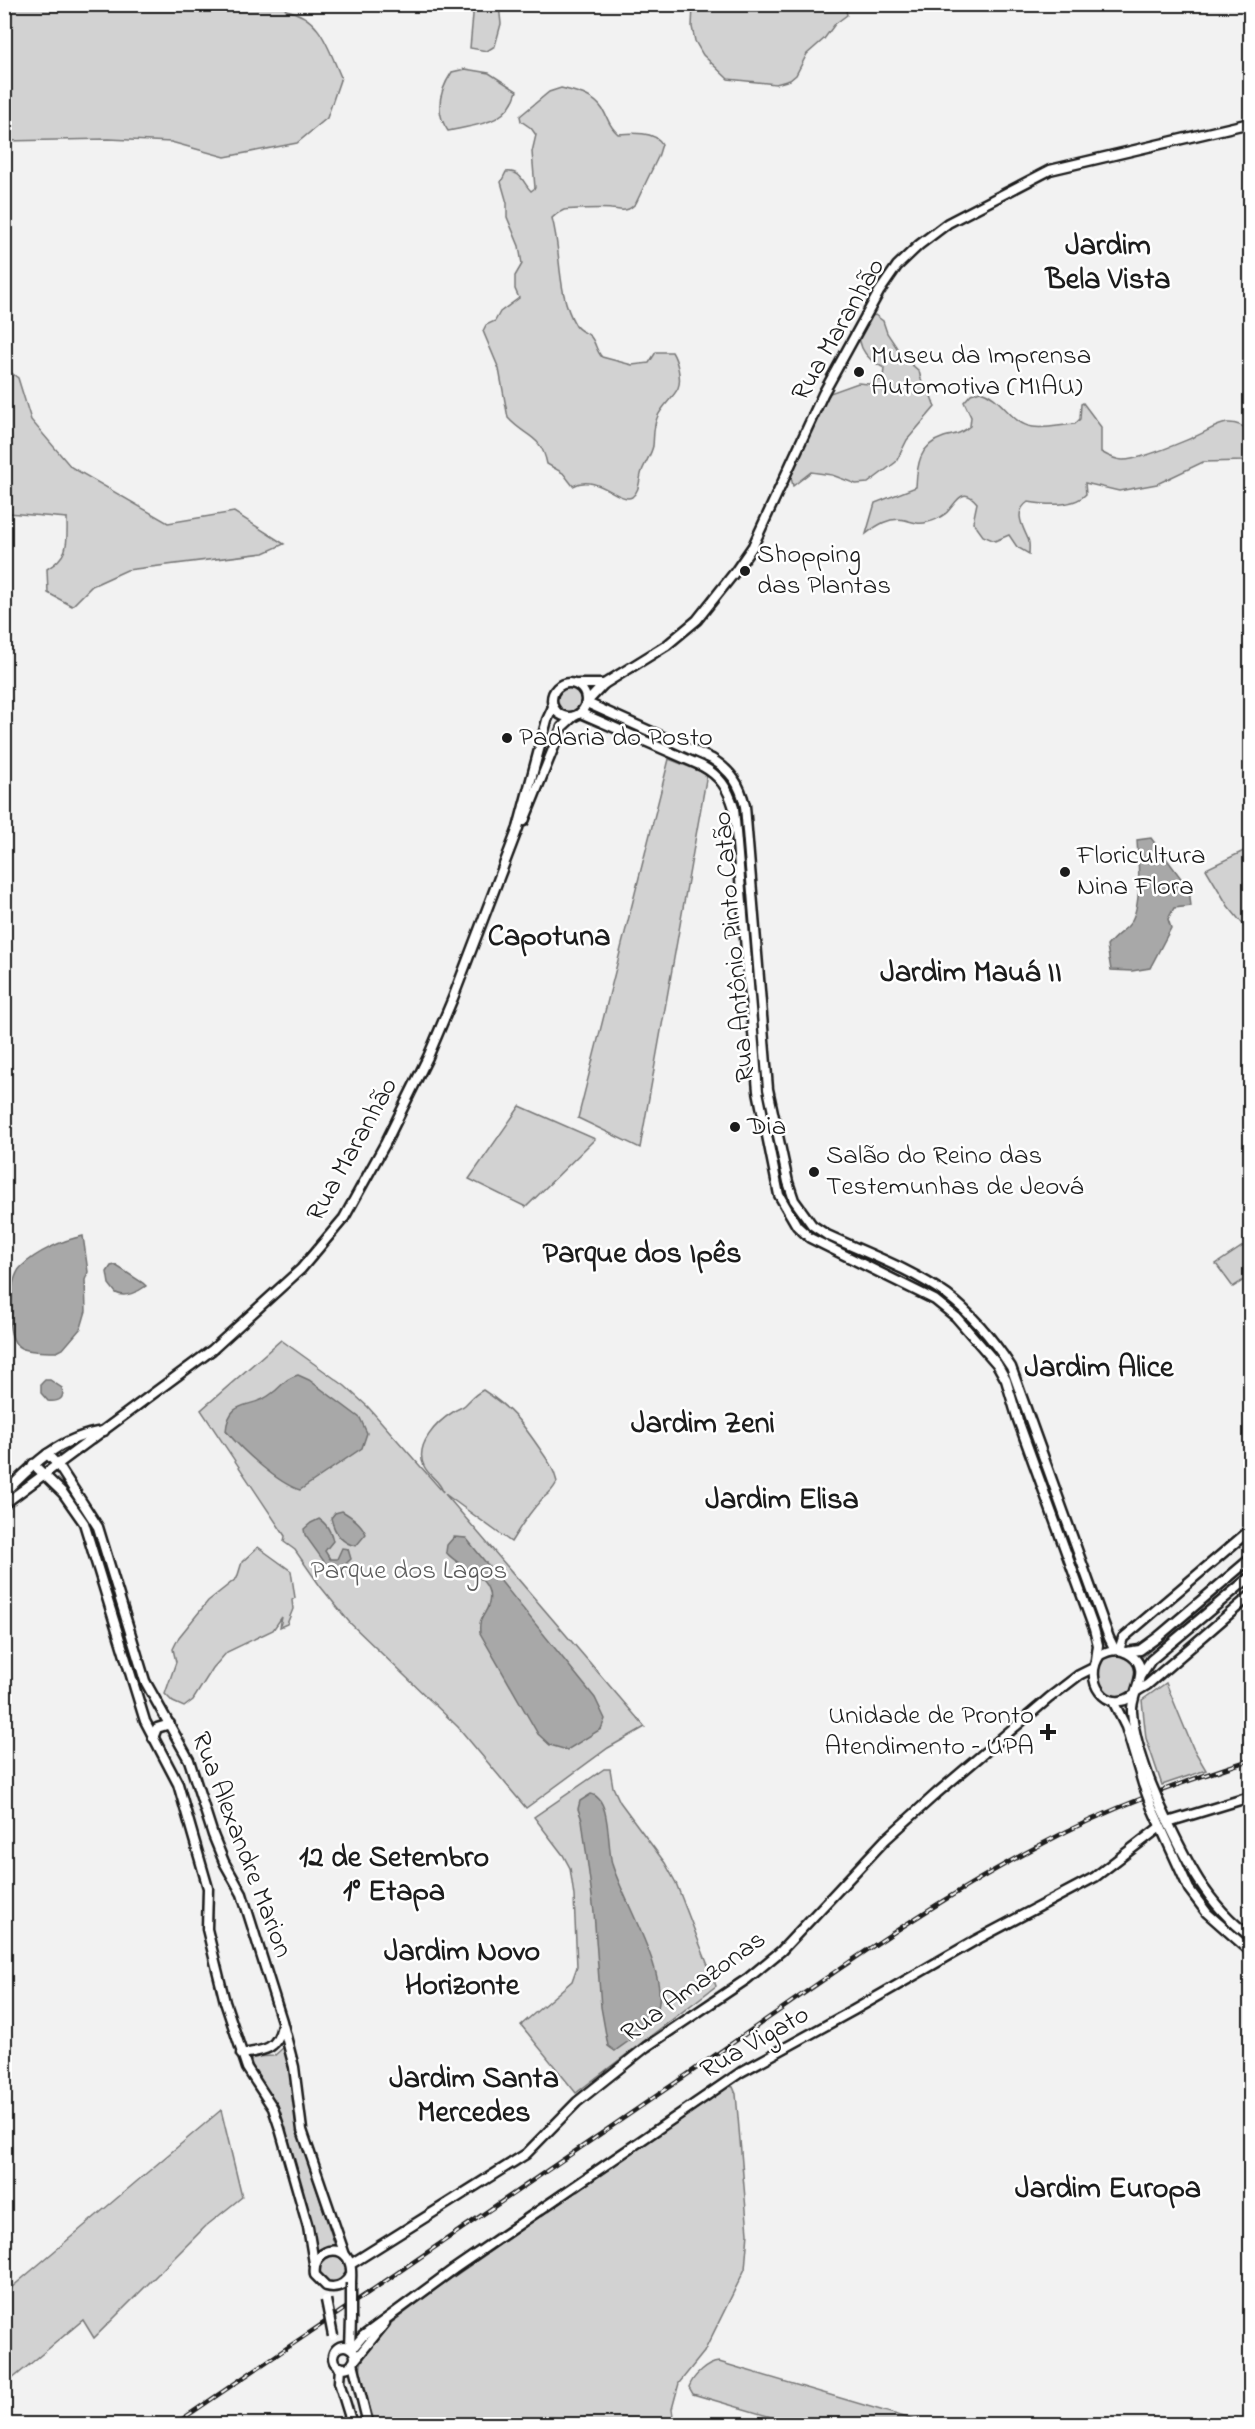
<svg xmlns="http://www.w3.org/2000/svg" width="1255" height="2429" font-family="'Indie Flower',sans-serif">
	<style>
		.green { fill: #d2d2d2; stroke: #777; stroke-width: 1.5 }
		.water { fill: #a8a8a8; stroke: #707070; stroke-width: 1.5 }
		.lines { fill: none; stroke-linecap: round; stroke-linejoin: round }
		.secondary-casing { stroke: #1c1c1c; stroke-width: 13 }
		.secondary { stroke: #fff; stroke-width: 8 }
		.rail-casing { stroke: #1c1c1c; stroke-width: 4.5 }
		.rail { stroke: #fff; stroke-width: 2; stroke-dasharray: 7; stroke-linecap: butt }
		.secondary-bridge-casing { stroke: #1c1c1c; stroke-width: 13; stroke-linecap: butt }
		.secondary-bridge { stroke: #fff; stroke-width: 8 }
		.poi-dot { fill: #1c1c1c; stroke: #fff; stroke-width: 2 }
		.labels { text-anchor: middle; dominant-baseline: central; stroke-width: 5; stroke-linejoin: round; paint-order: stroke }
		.street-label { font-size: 27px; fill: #1c1c1c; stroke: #fff }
		.poi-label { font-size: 27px; fill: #1c1c1c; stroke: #fff; text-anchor: start }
		.park-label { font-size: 27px; fill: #5c5c5c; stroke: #fff }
		.quarter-label { font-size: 30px; font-weight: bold; fill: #1c1c1c; stroke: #fff }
	</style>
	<rect width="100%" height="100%" fill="#f2f2f2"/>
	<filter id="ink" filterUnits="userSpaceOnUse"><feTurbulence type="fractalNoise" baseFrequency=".0167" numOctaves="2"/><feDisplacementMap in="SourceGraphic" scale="12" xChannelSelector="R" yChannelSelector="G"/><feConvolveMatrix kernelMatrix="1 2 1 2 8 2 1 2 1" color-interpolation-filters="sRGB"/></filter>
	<g filter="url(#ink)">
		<g class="green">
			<path d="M4 5H283L286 10C321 17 328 48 341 77L327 118 297 143 225 157 171 142 109 139 5 141Z"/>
			<polygon points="472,5 499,5 501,24 495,46 487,51 470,48 473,15"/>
			<polygon points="693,5 835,5 846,10 847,15 835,24 824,39 807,54 796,75 790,80 776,84 728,79 703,55 695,41 692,27"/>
			<path d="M465 69 489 73 517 91C507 125 478 124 448 131 434 111 440 90 452 72Z"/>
			<path d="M561 88C576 92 594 95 603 110 609 120 608 125 618 134 631 133 655 131 662 144L658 157 636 203C627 213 622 210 611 209 606 208 567 209 564 210 559 212 555 215 552 218 562 253 556 293 576 326 580 332 587 332 591 337 596 343 596 351 602 357L632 365 649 363 656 352H672C677 360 682 379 678 388 674 397 661 407 657 418 653 428 654 436 653 446 651 455 645 463 642 471 639 479 640 491 632 497 620 504 597 473 573 486L563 473 547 464C541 434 526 438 508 418L499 369 483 331 486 325 495 321 500 312 519 298 515 289V276L522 264 519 246 507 217V203L501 182 506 172C521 170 523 183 531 191L535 188 532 152 536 135 531 128 521 121 520 116 549 92Z"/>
			<path d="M875 315 883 321 887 333 903 357 919 371 923 387 931 396 935 407 907 440 896 462 868 483 856 484 832 475 811 472 793 486 789 469 830 393 858 383 869 384 883 379 884 368C863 358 853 341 864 319Z"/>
			<path d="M5 368 18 378 31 420 71 467 168 523 234 512 284 544 264 553 127 570 92 586 72 606 48 593 47 569C70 555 67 543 67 518L8 513 5 517Z"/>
			<path d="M980 391C1003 397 1010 424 1033 427 1045 429 1062 425 1075 424L1080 419 1081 404 1083 403 1101 427V452C1108 456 1116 460 1123 460 1141 460 1177 444 1194 437 1216 428 1227 414 1250 431V456L1245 461 1203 462 1157 484 1119 491 1085 483 1086 494C1073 508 1046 505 1028 502 1013 512 1023 527 1028 539 1030 543 1029 549 1029 554L1017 547 1009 535 995 541 983 536 973 522 977 503C961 484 956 505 945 514 941 517 933 521 928 522 919 525 913 522 905 520 889 517 877 525 866 534L875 503 916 487C917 465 919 445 944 437 955 434 961 434 970 426L971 417 964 402 971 394Z"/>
			<circle cx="569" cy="699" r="14"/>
			<polygon points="669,759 707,774 640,1148 578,1118"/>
			<polygon points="1250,848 1250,933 1228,906 1206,869"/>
			<polygon points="520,1106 595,1139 526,1207 469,1179"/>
			<polygon points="1250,1244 1250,1276 1233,1287 1216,1264 1243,1246"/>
			<path d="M281 1340 345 1386 368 1407 443 1492C440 1480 429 1477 424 1466 414 1445 437 1422 453 1412 456 1409 462 1408 465 1405 471 1399 475 1394 483 1390 512 1409 523 1424 542 1452 549 1462 554 1469 557 1482 553 1490 549 1493 542 1499 530 1512 520 1527 511 1542L445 1494 645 1727 608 1748 526 1808 458 1727 350 1623 320 1586 295 1550 284 1542 285 1536 201 1410Z"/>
			<polygon points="258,1547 291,1571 295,1598 292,1600 293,1609 287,1624 280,1627 282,1617 273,1630 227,1652 213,1668 193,1700 184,1707 173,1702 165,1694 176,1662 173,1649 179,1637 208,1601 237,1578 242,1562"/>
			<polygon points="1250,1565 1250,1574 1143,1665 1140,1659"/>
			<path d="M1108 1654H1123C1142 1670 1144 1684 1123 1698L1108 1694C1097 1681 1092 1665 1108 1654Z"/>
			<polygon points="1166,1683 1193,1748 1206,1770 1162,1785 1146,1738 1142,1700"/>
			<polygon points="604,1769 610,1769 613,1787 620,1802 665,1863 676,1883 716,1986 576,2093 521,2025 572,1981 577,1967 574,1896 570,1868 563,1855 534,1817"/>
			<polygon points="284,2047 289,2060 296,2125 335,2246 317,2251 277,2107 259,2081 250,2061 253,2057 274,2056"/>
			<polygon points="728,2086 733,2087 736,2094 748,2233 745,2269 704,2352 679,2383 672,2409 674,2424 375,2424 360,2375 361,2364 365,2355 390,2324 439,2287"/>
			<polygon points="221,2110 242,2197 206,2226 94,2338 83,2320 5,2385 5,2293"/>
			<circle cx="332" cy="2269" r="15"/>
			<path d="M719 2362 928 2424H795L693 2394 689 2387C693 2376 707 2363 719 2362Z"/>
		</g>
		<g class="water">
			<path d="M1151 838 1189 889 1191 906 1174 908 1168 919 1171 928 1150 968 1132 971 1111 970 1107 946C1114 937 1119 934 1127 927 1144 910 1138 862 1137 840Z"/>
			<path d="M83 1236 88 1272 85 1280 86 1311 81 1328 63 1349 57 1352C47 1352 30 1352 21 1348 2 1340 9 1278 21 1267 36 1252 63 1240 83 1236Z"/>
			<path d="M115 1265 143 1283 146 1286C138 1292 125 1298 116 1293L109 1284 107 1272 111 1266Z"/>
			<path d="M298 1375 309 1380 360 1418 367 1433 362 1448 300 1490C277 1483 242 1450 226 1431 229 1397 252 1410 271 1394 283 1386 283 1379 298 1375Z"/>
			<path d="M45 1380H50L62 1388C65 1399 59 1402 48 1401L41 1393V1384Z"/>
			<path d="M342 1511C352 1517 361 1523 366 1534L356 1546C341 1543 334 1532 331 1518L335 1513Z"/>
			<path d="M319 1519C327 1524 331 1531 333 1541L325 1551 330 1559H337L342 1548 348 1549 351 1559 338 1571 328 1567 305 1535 304 1529 311 1523Z"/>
			<path d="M454 1537 466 1538 595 1698 605 1719 601 1729 567 1750 550 1745 538 1734 480 1633C478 1616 486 1616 489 1603 495 1576 458 1568 446 1552L447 1545Z"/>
			<path d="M591 1794C611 1798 607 1845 612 1864 622 1898 671 1978 657 2010 650 2028 630 2040 615 2051L608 2046 601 2007 594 1912 582 1820 578 1809 580 1801Z"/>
		</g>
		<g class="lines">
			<defs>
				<g id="secondary">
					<circle cx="569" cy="700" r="17"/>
					<polyline points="578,684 604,684"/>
					<polyline points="587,702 604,684 667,645 697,620 735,572 753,546 823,394 879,292 897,266 919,245 948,223 1050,170 1250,123"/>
					<path d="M587 703 712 759C731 771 740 784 745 806L768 1089 788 1182 794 1200 812 1225 827 1235C866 1253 911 1269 947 1295 972 1314 994 1341 1011 1367L1109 1638 1115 1650"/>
					<path d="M581 713 702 766C720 776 728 788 734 808L758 1091 779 1195 797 1226 810 1238 935 1300 956 1317 997 1364 1006 1380 1018 1420 1094 1629 1098 1645 1096 1660"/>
					<polyline points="524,821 562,727 573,717"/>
					<polyline points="47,1454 58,1465 98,1527 145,1681 189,1760 213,1835 224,1862 242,1894 282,2021 294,2067 302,2130 345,2255"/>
					<polyline points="33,1464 63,1493 84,1523 145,1721 178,1784 208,1888 207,1929 225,2002 247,2068 273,2108 280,2129 308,2227 314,2263"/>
					<path d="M4 1494C34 1463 60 1437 104 1431"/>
					<polyline points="4,1504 212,1350 301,1269 344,1218 385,1144 428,1057 453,998 518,828 547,720 553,707"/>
					<polyline points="1119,1650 1123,1638 1250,1530"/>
					<polyline points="1126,1652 1140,1650 1158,1637 1250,1559"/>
					<polyline points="1141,1675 1151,1660 1250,1577"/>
					<polyline points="1137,1691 1147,1685 1250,1596"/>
					<path d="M1134 1695C1106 1716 1082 1679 1100 1655 1109 1650 1118 1648 1127 1653 1155 1667 1130 1692 1132 1712 1134 1736 1142 1758 1150 1781"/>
					<polyline points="1114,1703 1126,1727 1143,1784"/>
					<polyline points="153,1738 157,1728 170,1724"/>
					<path d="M1160 1805C1183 1854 1204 1903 1250 1936"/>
					<polyline points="1152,1808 1189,1889 1207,1913 1250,1951"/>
					<polyline points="1168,1822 1250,1797"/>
					<path d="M241 2054C263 2051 278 2050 282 2025"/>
					<polyline points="351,2264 526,2154 577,2102 646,2047 747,1979 781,1951 885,1840 937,1793 1049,1698 1079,1675 1093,1668"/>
					<path d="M351 2274C345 2285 337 2289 326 2286L315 2275C311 2249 344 2241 350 2264 352 2270 351 2277 351 2283"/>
					<circle cx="344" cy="2357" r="11"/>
					<polyline points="350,2348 351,2319"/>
					<polyline points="352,2349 363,2336 454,2269 741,2072 854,2010 976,1940 1095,1877 1160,1827"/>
					<polyline points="355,2360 385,2323"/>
					<polyline points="353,2363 368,2424"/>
					<polyline points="340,2367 339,2382 352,2424"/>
				</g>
			</defs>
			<use href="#secondary" class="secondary-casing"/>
			<use href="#secondary" class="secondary"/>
			<defs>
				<path id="rail" d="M175 2424C342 2311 509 2197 675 2083 796 2000 914 1911 1044 1843 1109 1808 1180 1783 1250 1760"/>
			</defs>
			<use href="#rail" class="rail-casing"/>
			<use href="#rail" class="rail"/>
			<defs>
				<g id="secondary-bridge">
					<polyline points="1150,1781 1160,1805"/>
					<polyline points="1143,1784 1152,1808"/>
					<polyline points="326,2300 333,2336"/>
					<polyline points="351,2319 351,2283"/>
				</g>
			</defs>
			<use href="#secondary-bridge" class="secondary-bridge-casing"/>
			<use href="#secondary-bridge" class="secondary-bridge"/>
		</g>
	</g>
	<g class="poi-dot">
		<circle cx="859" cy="372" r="6"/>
		<circle cx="745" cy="571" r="6"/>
		<circle cx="507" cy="738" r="6"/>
		<circle cx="1065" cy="872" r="6"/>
		<circle cx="735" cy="1127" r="6"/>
		<circle cx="814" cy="1172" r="6"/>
		<path d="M1045 1723h6v6h6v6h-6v6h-6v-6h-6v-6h6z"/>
	</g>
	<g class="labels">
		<g class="street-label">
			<text transform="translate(839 330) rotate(-60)">Rua Maranhão</text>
			<text transform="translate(735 947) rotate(-95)">Rua Antônio Pinto Catão</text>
			<text transform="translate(353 1150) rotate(-61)">Rua Maranhão</text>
			<text transform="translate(241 1845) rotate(69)">Rua Alexandre Marion</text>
			<text transform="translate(694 1987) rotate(-36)">Rua Amazonas</text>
			<text transform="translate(755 2043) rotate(-30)">Rua Vigato</text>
		</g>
		<g class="poi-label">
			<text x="871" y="356">Museu da Imprensa<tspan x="871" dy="31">Automotiva (MIAU)</tspan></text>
			<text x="757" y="555">Shopping<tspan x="757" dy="31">das Plantas</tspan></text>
			<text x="519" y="738">Padaria do Posto</text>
			<text x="1077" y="856">Floricultura<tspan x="1077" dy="31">Nina Flora</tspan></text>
			<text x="747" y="1127">Dia</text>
			<text x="826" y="1156">Salão do Reino das<tspan x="826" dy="31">Testemunhas de Jeová</tspan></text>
			<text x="1034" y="1716" text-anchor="end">Unidade de Pronto<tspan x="1034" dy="31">Atendimento – UPA</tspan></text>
		</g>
		<g class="park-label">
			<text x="409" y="1571">Parque dos Lagos</text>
		</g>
		<g class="quarter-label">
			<text x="1108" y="247">Jardim<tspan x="1108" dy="34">Bela Vista</tspan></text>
			<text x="549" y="938">Capotuna</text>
			<text x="971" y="974">Jardim Mauá II</text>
			<text x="642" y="1255">Parque dos Ipês</text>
			<text x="1099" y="1369">Jardim Alice</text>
			<text x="703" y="1425">Jardim Zeni</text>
			<text x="782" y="1501">Jardim Elisa</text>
			<text x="394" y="1859">12 de Setembro<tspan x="394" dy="34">1° Etapa</tspan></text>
			<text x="462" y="1953">Jardim Novo<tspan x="462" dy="34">Horizonte</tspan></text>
			<text x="474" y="2080">Jardim Santa<tspan x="474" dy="34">Mercedes</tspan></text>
			<text x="1108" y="2190">Jardim Europa</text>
		</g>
	</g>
	<rect width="1255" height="2429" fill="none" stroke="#fff" stroke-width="24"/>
	<rect x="12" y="12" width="1231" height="2405" fill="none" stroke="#1c1c1c" stroke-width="2" filter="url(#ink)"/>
</svg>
